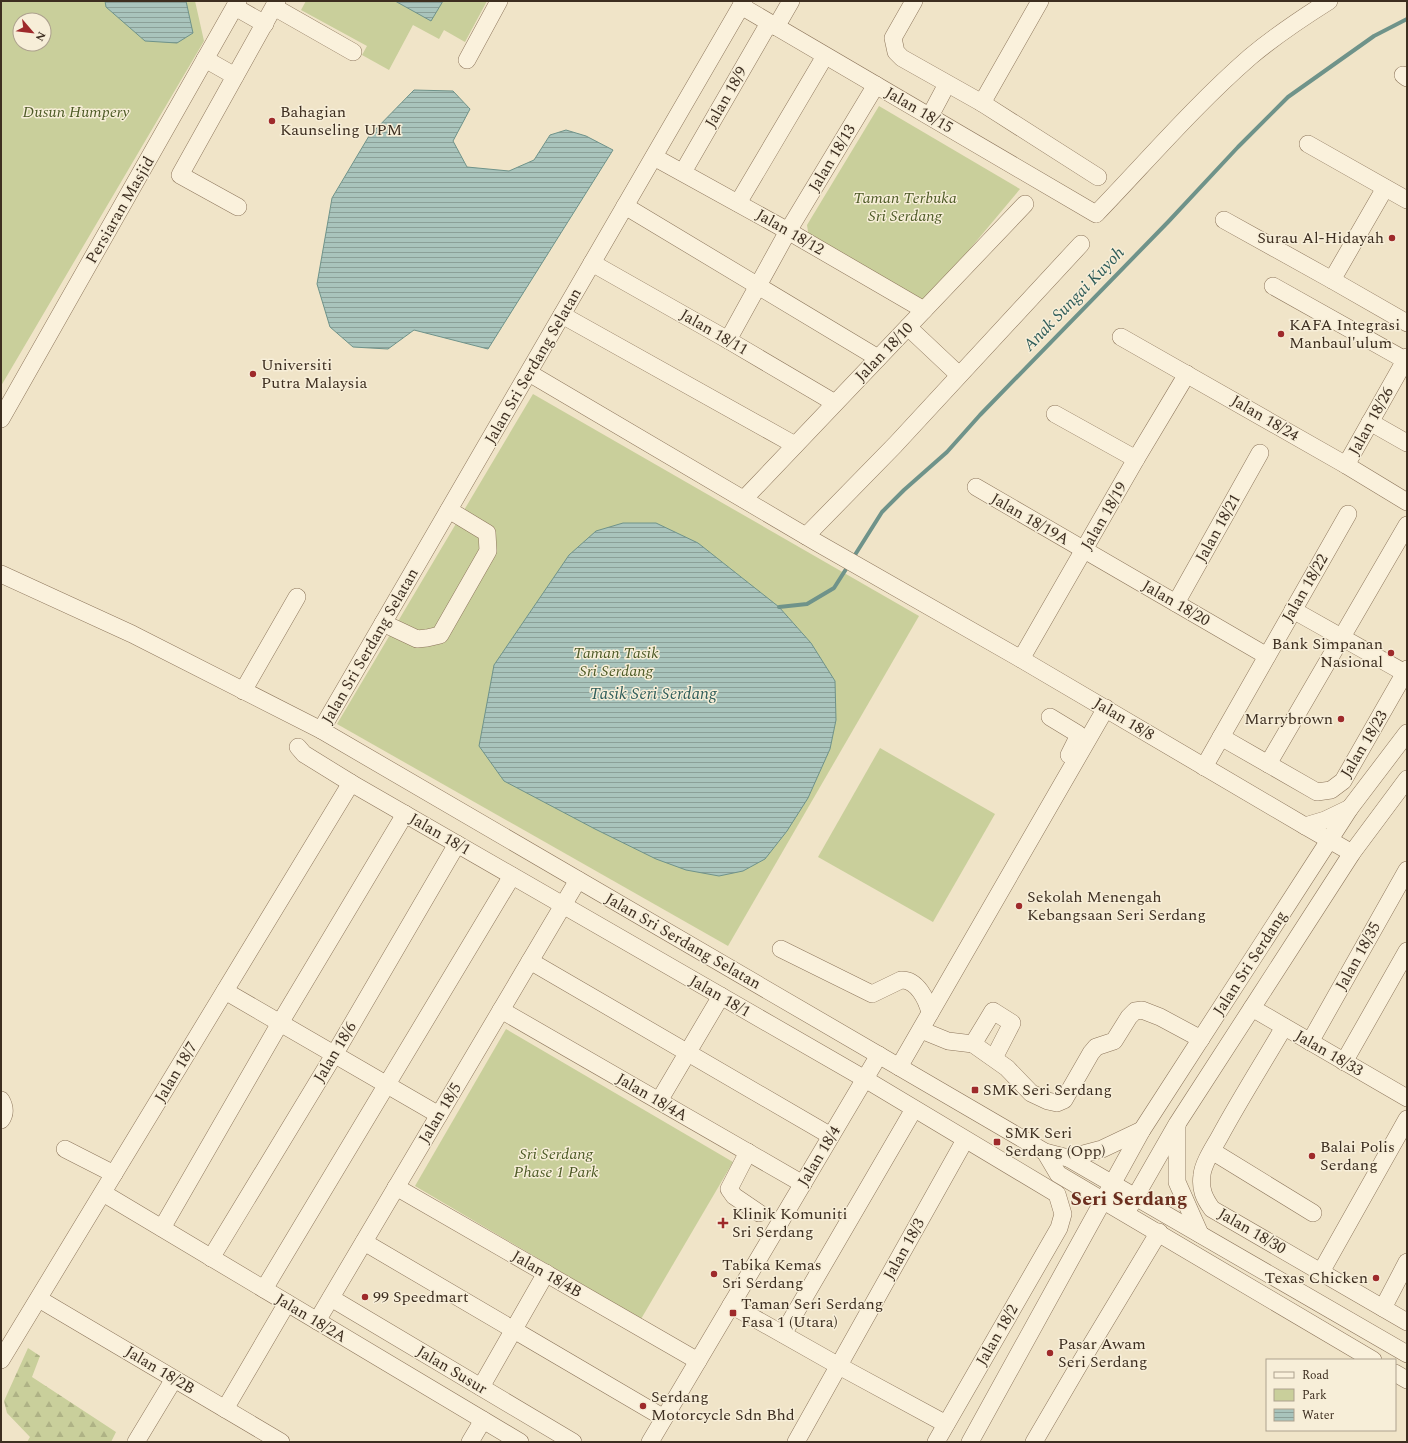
<svg xmlns="http://www.w3.org/2000/svg" width="1408" height="1443" font-family="Spectral,serif">
	<style>
		.forest { fill: url(#forest-firs) }
		.park { fill: #c9cf9b; fill-rule: evenodd }
		.water { fill: url(#water-rules); stroke: #6f938a }
		.lines { fill: none; stroke-linecap: round; stroke-linejoin: round }
		.stream { stroke: #6f938a; stroke-width: 4 }
		.minor-casing { stroke: #8d765c; stroke-width: 18 }
		.minor { stroke: #faf1dc; stroke-width: 17 }
		.poi-dot { fill: #9e2a2b; stroke: #f7eed8; stroke-width: 1.5 }
		.labels { text-anchor: middle; dominant-baseline: central; stroke-width: 3; stroke-linejoin: round; paint-order: stroke }
		.street-label { font-size: 16px; fill: #3d2e20; stroke: #f7eed8 }
		.park-label { font-size: 16px; font-style: italic; fill: #4d5a26; stroke: #f7eed8 }
		.poi-label { font-size: 16px; fill: #3d2e20; stroke: #f7eed8; text-anchor: start }
		.water-label { font-size: 17px; font-style: italic; fill: #2f5d5a; stroke: #f7eed8 }
		.district-label { font-size: 20px; font-weight: bold; fill: #6b2e1e; stroke: #f7eed8 }
	</style>
	<defs>
		<pattern id="forest-firs" width="22" height="20" patternUnits="userSpaceOnUse"><rect width="22" height="20" fill="#c9cf9b"/><path d="M5 1l3.5 6h-7zM16 11l3.5 6h-7z" fill="#aeb285"/></pattern>
		<pattern id="water-rules" width="6" height="5" patternUnits="userSpaceOnUse"><rect width="6" height="5" fill="#a9c4bc"/><path d="M0 2.5h6" fill="none" stroke="#8ba098"/></pattern>
	</defs>
	<rect width="100%" height="100%" fill="#f0e4c8"/>
	<polygon class="forest" points="28,1348 40,1356 32,1377 116,1432 111,1442 27,1442 30,1437 7,1413 4,1401"/>
	<g class="park">
		<path d="M1 1H195L204 41 1 386ZM20 20H44V44H20Z"/>
		<polygon points="306,1 487,1 465,42 444,30 439,39 413,25 389,70 362,55 367,46 301,10"/>
		<polygon points="879,106 1020,189 928,299 918,299 809,238 807,225"/>
		<polygon points="533,394 919,616 728,946 337,724"/>
		<polygon points="880,748 995,814 933,922 818,857"/>
		<polygon points="506,1029 733,1162 641,1319 415,1186"/>
	</g>
	<g class="water">
		<polygon points="105,1 186,1 193,33 177,43 145,41 106,7"/>
		<polygon points="395,1 443,1 431,21"/>
		<polygon points="414,90 453,91 470,109 453,141 467,167 509,171 534,160 550,135 566,130 586,136 613,150 488,349 414,330 388,349 353,347 330,327 317,284 332,198 369,136"/>
		<polygon points="623,523 656,523 698,543 779,607 811,643 835,681 836,720 830,749 808,798 787,831 765,859 743,871 719,876 686,870 656,859 595,829 504,781 479,746 494,665 569,555 596,531"/>
	</g>
	<g class="lines">
		<g class="stream">
			<polyline points="853,558 882,512 904,490 947,452 980,415 1168,222 1238,147 1288,97 1374,36 1407,19"/>
			<polyline points="779,607 807,604 834,588 848,566"/>
		</g>
		<defs>
			<g id="minor">
				<polyline points="914,1 893,38 896,52 902,58 982,103 1098,177"/>
				<path d="M741 6 1096 214C1147 161 1195 105 1250 57 1275 36 1302 18 1329 1"/>
				<polyline points="235,7 265,24"/>
				<polyline points="274,7 353,52"/>
				<polyline points="776,27 791,1"/>
				<polyline points="205,59 235,76"/>
				<polyline points="467,60 499,1"/>
				<polyline points="1403,75 1407,78"/>
				<polyline points="982,103 1040,1"/>
				<polyline points="930,116 947,84"/>
				<polyline points="1308,144 1407,200"/>
				<polyline points="654,157 788,231 924,310"/>
				<polyline points="683,172 769,23"/>
				<polyline points="738,203 825,56"/>
				<polyline points="625,206 878,358"/>
				<polyline points="238,207 180,175 277,1"/>
				<polyline points="1224,220 1332,280 1407,323"/>
				<polyline points="592,263 728,340 835,403"/>
				<polyline points="1332,280 1385,188"/>
				<polyline points="1273,286 1405,360"/>
				<polyline points="562,315 795,445"/>
				<polyline points="908,327 959,375"/>
				<polyline points="1121,337 1346,465 1407,502"/>
				<polyline points="728,340 788,231 876,85"/>
				<polyline points="529,373 816,542 1021,659 1305,826 1352,853"/>
				<polyline points="1055,414 1136,459"/>
				<polyline points="1,419 238,1"/>
				<polyline points="1370,422 1407,443"/>
				<polyline points="1346,465 1407,357"/>
				<polyline points="976,487 1267,656"/>
				<polyline points="744,499 1025,204"/>
				<polyline points="806,536 895,445 1081,244"/>
				<polyline points="1,574 132,634 321,730 1045,1152 1068,1158 1407,1354"/>
				<polyline points="1176,603 1260,453"/>
				<polyline points="1293,610 1405,673"/>
				<polyline points="383,623 417,639 427,638 440,635 488,551 487,533 449,510"/>
				<polyline points="1021,659 1136,459 1187,374"/>
				<polyline points="243,691 297,597"/>
				<polyline points="1050,717 1078,734 1078,737 1069,755"/>
				<polyline points="321,730 744,1"/>
				<polyline points="1221,737 1317,792 1331,790 1343,781 1407,669"/>
				<polyline points="298,747 304,754 351,783 865,1079 1057,1194 1063,1214 1059,1228 936,1442"/>
				<polyline points="1268,764 1407,525"/>
				<polyline points="1204,767 1348,514"/>
				<polyline points="1305,826 1325,820 1350,808"/>
				<path d="M781 949 872 994 901 980C917 979 927 1000 930 1013"/>
				<polyline points="530,961 831,1136"/>
				<polyline points="225,991 439,1115"/>
				<polyline points="1252,1008 1407,1098"/>
				<polyline points="501,1010 803,1184"/>
				<path d="M1284 1027C1263 1063 1240 1099 1220 1136 1214 1147 1203 1163 1202 1175 1200 1189 1204 1198 1212 1209L1407 1322"/>
				<polyline points="921,1030 948,1041 973,1044 1007,1068 1031,1093 1048,1101 1057,1103 1064,1100 1091,1053 1096,1047 1114,1041 1129,1017 1135,1011 1142,1010 1160,1017 1201,1039"/>
				<polyline points="1310,1042 1407,870"/>
				<polyline points="973,1044 993,1011 1012,1023 994,1058"/>
				<polyline points="1344,1062 1407,951"/>
				<polyline points="899,1067 1106,708"/>
				<path d="M1 1100C5 1107 6 1113 1 1120"/>
				<polyline points="659,1101 721,996"/>
				<polyline points="1177,1125 1177,1182 1200,1234"/>
				<polyline points="65,1149 114,1174"/>
				<polyline points="1212,1151 1313,1213"/>
				<polyline points="748,1152 729,1189 734,1196 759,1213"/>
				<polyline points="1045,1152 1058,1174 1373,1360"/>
				<polyline points="1068,1158 1102,1149 1142,1130"/>
				<polyline points="396,1187 698,1361"/>
				<polyline points="103,1193 520,1442"/>
				<polyline points="1126,1213 1177,1124 1252,1008 1352,853 1407,779"/>
				<polyline points="162,1228 280,1023 405,814"/>
				<polyline points="364,1242 664,1418"/>
				<polyline points="211,1258 334,1055 457,844"/>
				<polyline points="1321,1272 1407,1119"/>
				<polyline points="264,1289 512,876"/>
				<polyline points="331,1298 573,1442"/>
				<polyline points="39,1299 281,1442"/>
				<polyline points="731,1305 839,1366 946,1424"/>
				<polyline points="1383,1308 1407,1262"/>
				<polyline points="317,1321 578,880"/>
				<polyline points="783,1334 914,1109"/>
				<polyline points="1,1360 351,783"/>
				<polyline points="1395,1373 1407,1380"/>
				<polyline points="481,1387 546,1273"/>
				<polyline points="225,1409 287,1303"/>
				<polyline points="136,1442 174,1379"/>
				<polyline points="470,1442 483,1420"/>
				<polyline points="650,1442 879,1055"/>
				<polyline points="796,1442 965,1140"/>
				<polyline points="970,1442 1142,1130 1350,808 1407,733"/>
				<polyline points="1034,1442 1079,1365 1159,1232"/>
			</g>
		</defs>
		<use href="#minor" class="minor-casing"/>
		<use href="#minor" class="minor"/>
	</g>
	<g class="poi-dot">
		<circle cx="272" cy="121" r="4"/>
		<circle cx="1392" cy="238" r="4"/>
		<circle cx="1281" cy="334" r="4"/>
		<circle cx="253" cy="374" r="4"/>
		<circle cx="1391" cy="653" r="4"/>
		<circle cx="1341" cy="719" r="4"/>
		<circle cx="1019" cy="906" r="4"/>
		<rect x="971" y="1086" width="8" height="8" rx="2"/>
		<rect x="993" y="1138" width="8" height="8" rx="2"/>
		<circle cx="1312" cy="1156" r="4"/>
		<path d="M721 1217h4v4h4v4h-4v4h-4v-4h-4v-4h4z"/>
		<circle cx="714" cy="1274" r="4"/>
		<circle cx="1376" cy="1278" r="4"/>
		<circle cx="365" cy="1297" r="4"/>
		<rect x="729" y="1309" width="8" height="8" rx="2"/>
		<circle cx="1050" cy="1353" r="4"/>
		<circle cx="643" cy="1406" r="4"/>
	</g>
	<g class="labels">
		<g class="street-label">
			<text transform="translate(726 97) rotate(-60)">Jalan 18/9</text>
			<text transform="translate(919 110) rotate(30)">Jalan 18/15</text>
			<text transform="translate(832 158) rotate(-59)">Jalan 18/13</text>
			<text transform="translate(120 210) rotate(-60)">Persiaran Masjid</text>
			<text transform="translate(790 232) rotate(30)">Jalan 18/12</text>
			<text transform="translate(714 332) rotate(30)">Jalan 18/11</text>
			<text transform="translate(884 352) rotate(-46)">Jalan 18/10</text>
			<text transform="translate(533 366) rotate(-60)">Jalan Sri Serdang Selatan</text>
			<text transform="translate(1265 418) rotate(30)">Jalan 18/24</text>
			<text transform="translate(1371 421) rotate(-61)">Jalan 18/26</text>
			<text transform="translate(1104 516) rotate(-60)">Jalan 18/19</text>
			<text transform="translate(1030 519) rotate(30)">Jalan 18/19A</text>
			<text transform="translate(1218 528) rotate(-61)">Jalan 18/21</text>
			<text transform="translate(1305 588) rotate(-60)">Jalan 18/22</text>
			<text transform="translate(1176 603) rotate(30)">Jalan 18/20</text>
			<text transform="translate(370 646) rotate(-60)">Jalan Sri Serdang Selatan</text>
			<text transform="translate(1124 719) rotate(31)">Jalan 18/8</text>
			<text transform="translate(1364 744) rotate(-59)">Jalan 18/23</text>
			<text transform="translate(440 834) rotate(30)">Jalan 18/1</text>
			<text transform="translate(683 941) rotate(30)">Jalan Sri Serdang Selatan</text>
			<text transform="translate(1358 956) rotate(-61)">Jalan 18/35</text>
			<text transform="translate(1250 963) rotate(-57)">Jalan Sri Serdang</text>
			<text transform="translate(720 996) rotate(30)">Jalan 18/1</text>
			<text transform="translate(335 1052) rotate(-59)">Jalan 18/6</text>
			<text transform="translate(1329 1053) rotate(30)">Jalan 18/33</text>
			<text transform="translate(176 1072) rotate(-59)">Jalan 18/7</text>
			<text transform="translate(652 1097) rotate(30)">Jalan 18/4A</text>
			<text transform="translate(440 1113) rotate(-59)">Jalan 18/5</text>
			<text transform="translate(819 1156) rotate(-59)">Jalan 18/4</text>
			<text transform="translate(1252 1231) rotate(30)">Jalan 18/30</text>
			<text transform="translate(904 1249) rotate(-61)">Jalan 18/3</text>
			<text transform="translate(547 1274) rotate(30)">Jalan 18/4B</text>
			<text transform="translate(311 1318) rotate(31)">Jalan 18/2A</text>
			<text transform="translate(997 1335) rotate(-60)">Jalan 18/2</text>
			<text transform="translate(160 1370) rotate(31)">Jalan 18/2B</text>
			<text transform="translate(452 1370) rotate(31)">Jalan Susur</text>
		</g>
		<g class="park-label">
			<text x="76" y="112">Dusun Humpery</text>
			<text x="905" y="198">Taman Terbuka<tspan x="905" dy="18">Sri Serdang</tspan></text>
			<text x="616" y="653">Taman Tasik<tspan x="616" dy="18">Sri Serdang</tspan></text>
			<text x="556" y="1154">Sri Serdang<tspan x="556" dy="18">Phase 1 Park</tspan></text>
		</g>
		<g class="poi-label">
			<text x="280" y="112">Bahagian<tspan x="280" dy="18">Kaunseling UPM</tspan></text>
			<text x="1384" y="238" text-anchor="end">Surau Al-Hidayah</text>
			<text x="1289" y="325">KAFA Integrasi<tspan x="1289" dy="18">Manbaul'ulum</tspan></text>
			<text x="261" y="365">Universiti<tspan x="261" dy="18">Putra Malaysia</tspan></text>
			<text x="1383" y="644" text-anchor="end">Bank Simpanan<tspan x="1383" dy="18">Nasional</tspan></text>
			<text x="1333" y="719" text-anchor="end">Marrybrown</text>
			<text x="1027" y="897">Sekolah Menengah<tspan x="1027" dy="18">Kebangsaan Seri Serdang</tspan></text>
			<text x="983" y="1090">SMK Seri Serdang</text>
			<text x="1005" y="1133">SMK Seri<tspan x="1005" dy="18">Serdang (Opp)</tspan></text>
			<text x="1320" y="1147">Balai Polis<tspan x="1320" dy="18">Serdang</tspan></text>
			<text x="732" y="1214">Klinik Komuniti<tspan x="732" dy="18">Sri Serdang</tspan></text>
			<text x="722" y="1265">Tabika Kemas<tspan x="722" dy="18">Sri Serdang</tspan></text>
			<text x="1368" y="1278" text-anchor="end">Texas Chicken</text>
			<text x="373" y="1297">99 Speedmart</text>
			<text x="741" y="1304">Taman Seri Serdang<tspan x="741" dy="18">Fasa 1 (Utara)</tspan></text>
			<text x="1058" y="1344">Pasar Awam<tspan x="1058" dy="18">Seri Serdang</tspan></text>
			<text x="651" y="1397">Serdang<tspan x="651" dy="18">Motorcycle Sdn Bhd</tspan></text>
		</g>
		<g class="water-label">
			<text transform="translate(1074 299) rotate(-46)">Anak Sungai Kuyoh</text>
			<text x="653" y="694">Tasik Seri Serdang</text>
		</g>
		<g class="district-label">
			<text x="1129" y="1199">Seri Serdang</text>
		</g>
	</g>
	<rect width="1408" height="1443" fill="none" stroke="#3d2e20" stroke-width="4"/>
	<rect x="1266" y="1359" width="130" height="72" fill="#f7eed8" stroke="#ada18e"/>
	<rect x="1274" y="1372" width="20" height="6" fill="#faf1dc" stroke="#ada18e"/>
	<text x="1302" y="1379" font-size="12" fill="#3d2e20">Road</text>
	<rect x="1274" y="1389" width="20" height="12" fill="#c9cf9b" stroke="#ada18e"/>
	<text x="1302" y="1399" font-size="12" fill="#3d2e20">Park</text>
	<rect x="1274" y="1409" width="20" height="12" fill="url(#water-rules)" stroke="#ada18e"/>
	<text x="1302" y="1419" font-size="12" fill="#3d2e20">Water</text>
	<g transform="translate(32 32) rotate(118)"><circle r="19" fill="#f7eed8" stroke="#ada18e"/>
	<path d="M0-3L7 15L0 10L-7 15Z" fill="#9e2a2b"/>
	<text y="-6" font-size="11" font-weight="bold" text-anchor="middle" fill="#3d2e20">N</text>
	</g>
</svg>
